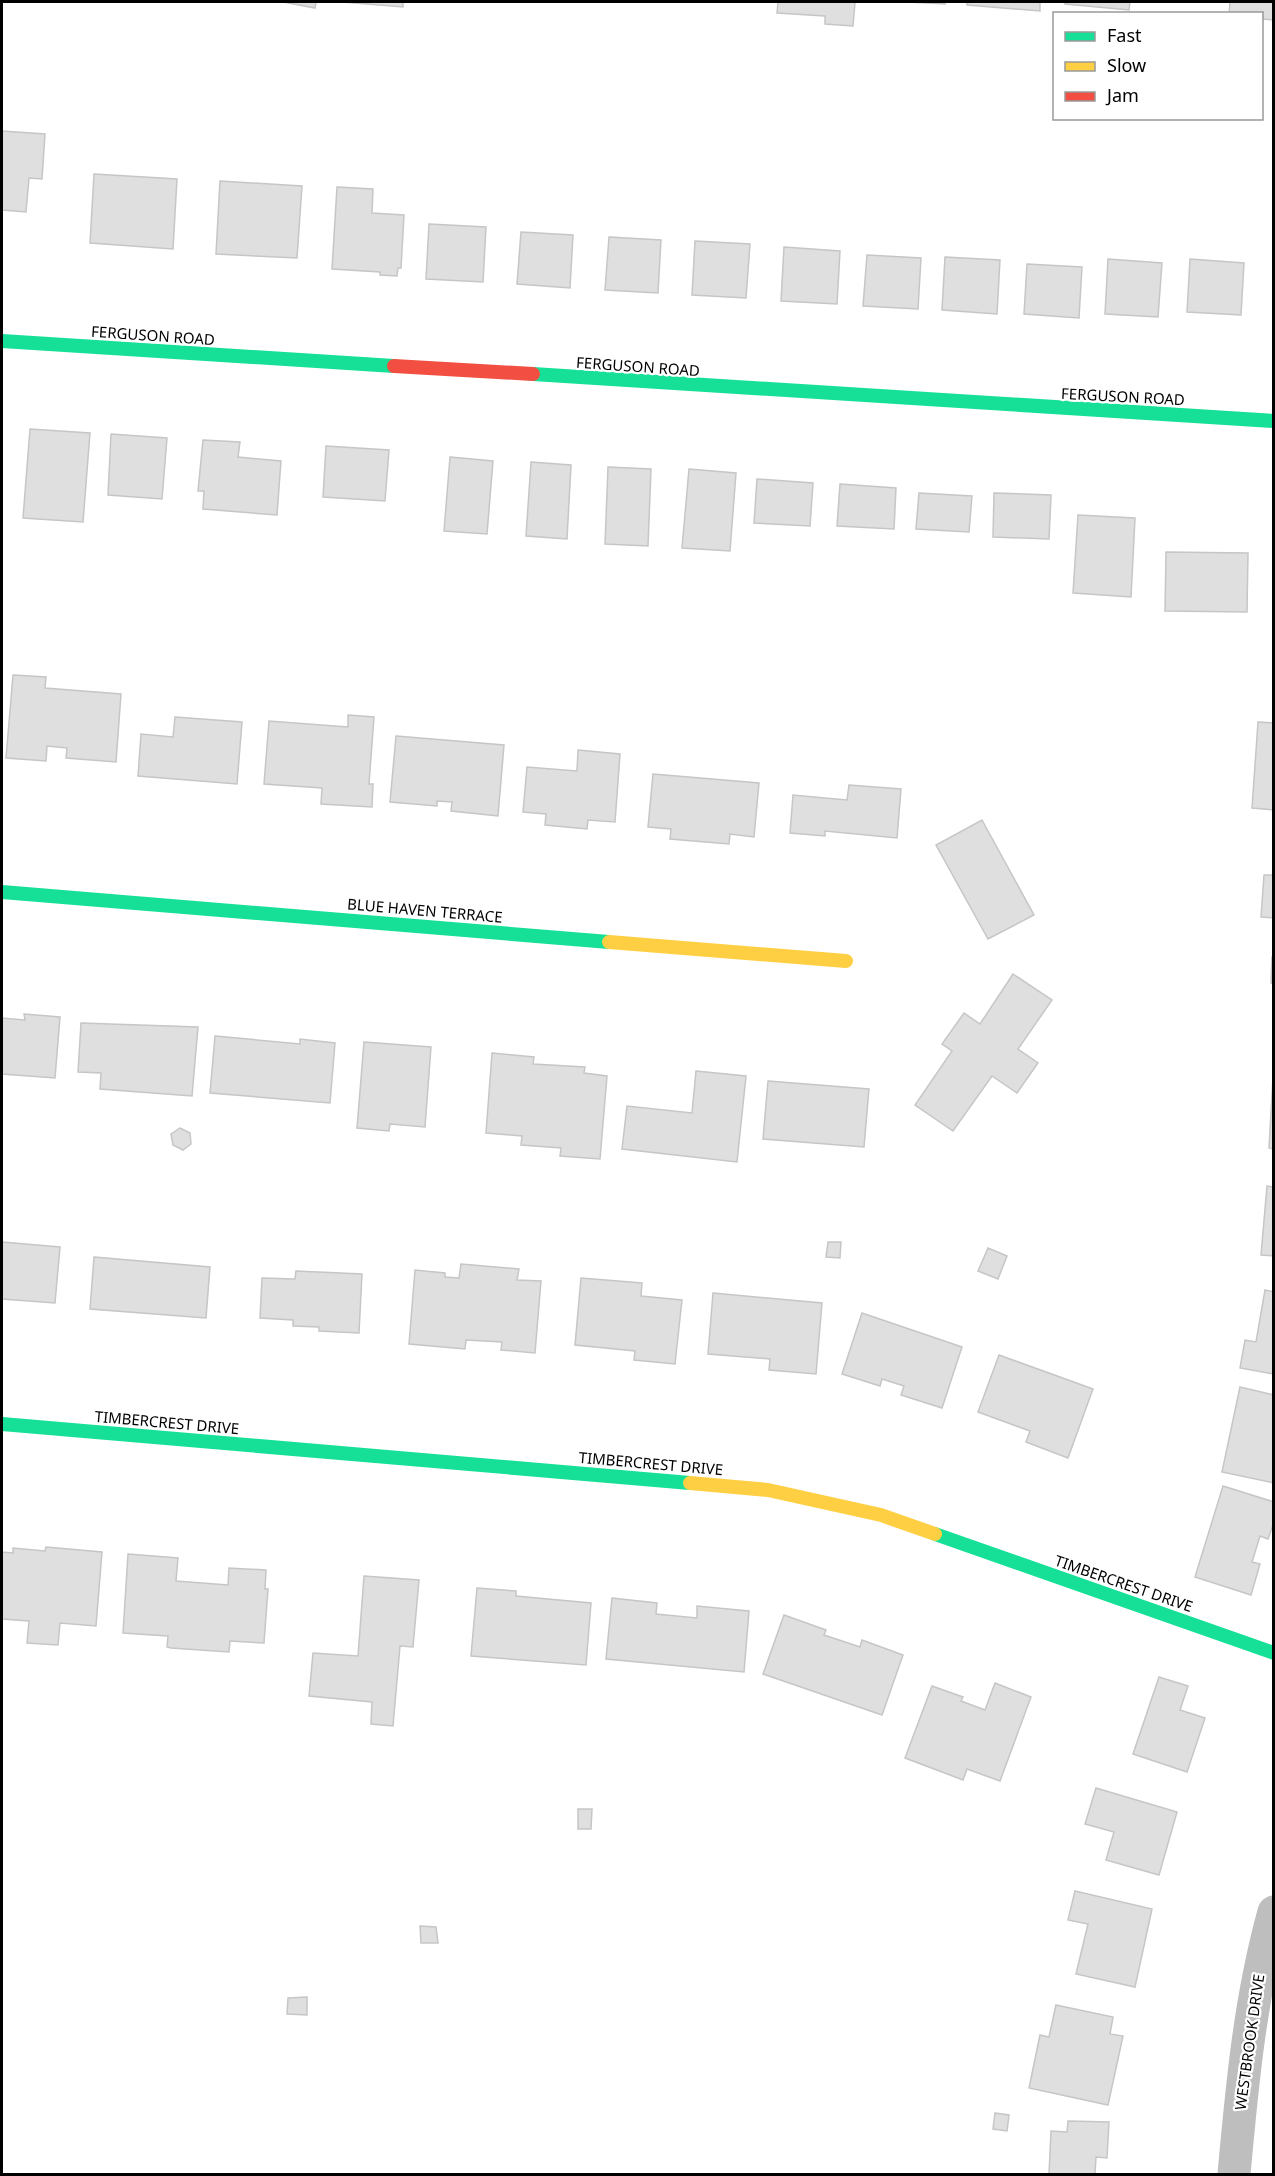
<svg xmlns="http://www.w3.org/2000/svg" width="1275" height="2176" font-family="'Noto Sans',sans-serif">
	<style>
		.building { fill: #dfdfdf; stroke: #c6c6c6; stroke-width: 1.5 }
		.lines { fill: none; stroke-linecap: round; stroke-linejoin: round }
		.street { stroke: #bebebe; stroke-width: 33 }
		.fast { stroke: #16e098; stroke-width: 14 }
		.slow { stroke: #ffcf43; stroke-width: 14 }
		.jam { stroke: #f24e42; stroke-width: 14 }
		.labels { text-anchor: middle; dominant-baseline: central; stroke-width: 4.5; stroke-linejoin: round; paint-order: stroke }
		.street-label { font-size: 15px; fill: #000; stroke: #fff }
	</style>
	<rect width="100%" height="100%" fill="#fff"/>
	<g class="building">
		<polygon points="283,2 316,2 315,8"/>
		<polygon points="342,2 403,2 403,7"/>
		<polygon points="778,2 855,2 853,26 825,24 825,16 777,13"/>
		<polygon points="907,2 945,2 945,4"/>
		<polygon points="967,2 1040,2 1040,11 967,5"/>
		<polygon points="1065,2 1130,2 1129,10 1065,4"/>
		<polygon points="1230,2 1274,2 1274,20 1262,19 1262,14 1229,14"/>
		<polygon points="2,131 45,134 42,179 29,178 26,212 2,210"/>
		<polygon points="94,174 177,179 173,249 90,243"/>
		<polygon points="220,181 302,186 297,258 216,254"/>
		<polygon points="337,187 373,189 372,213 404,215 401,268 398,268 397,276 380,275 380,272 332,269"/>
		<polygon points="429,224 486,227 483,282 426,279"/>
		<polygon points="521,232 573,235 570,288 517,284"/>
		<polygon points="609,237 661,240 658,293 605,290"/>
		<polygon points="695,241 750,244 746,298 692,295"/>
		<polygon points="784,247 840,251 837,304 781,301"/>
		<polygon points="867,255 921,258 918,309 863,306"/>
		<polygon points="945,257 1000,260 997,314 942,310"/>
		<polygon points="1108,259 1162,263 1158,317 1105,314"/>
		<polygon points="1190,259 1244,263 1241,315 1187,312"/>
		<polygon points="1027,264 1082,267 1079,318 1024,314"/>
		<polygon points="30,429 90,433 83,522 23,518"/>
		<polygon points="111,434 167,438 162,499 108,495"/>
		<polygon points="203,440 240,442 238,457 281,461 277,515 203,509 204,491 198,491"/>
		<polygon points="326,446 389,450 385,501 323,497"/>
		<polygon points="450,457 493,461 487,534 444,531"/>
		<polygon points="531,462 571,465 567,539 526,536"/>
		<polygon points="608,467 651,469 648,546 605,544"/>
		<polygon points="689,469 736,473 730,551 682,548"/>
		<polygon points="757,479 813,483 810,526 754,523"/>
		<polygon points="840,484 896,488 894,529 837,526"/>
		<polygon points="919,493 972,496 969,532 916,529"/>
		<polygon points="994,493 1051,495 1049,539 993,537"/>
		<polygon points="1078,515 1135,518 1131,597 1073,593"/>
		<polygon points="1166,552 1248,553 1247,612 1165,611"/>
		<polygon points="13,675 46,677 45,688 121,694 116,762 66,758 67,748 47,746 46,761 6,758"/>
		<polygon points="348,715 374,717 369,784 373,784 372,807 321,804 322,788 264,784 269,721 348,727"/>
		<polygon points="175,717 242,722 237,784 138,776 141,734 173,737"/>
		<polygon points="1258,722 1274,723 1274,810 1252,808"/>
		<polygon points="396,736 504,745 498,816 451,811 452,802 437,801 437,806 390,802"/>
		<polygon points="578,750 620,754 615,822 588,820 587,829 545,825 546,814 523,812 527,767 577,771"/>
		<polygon points="653,774 759,783 754,837 730,834 729,844 670,839 671,829 648,827"/>
		<polygon points="849,785 901,789 897,838 825,831 825,836 790,833 793,795 847,800"/>
		<polygon points="982,820 1034,915 988,939 936,845"/>
		<polygon points="1264,875 1274,875 1274,918 1261,917"/>
		<polygon points="1272,957 1274,957 1274,984 1271,983"/>
		<polygon points="1013,974 1052,1000 1018,1049 1038,1063 1017,1093 992,1076 953,1131 915,1105 952,1051 942,1044 964,1013 980,1024"/>
		<polygon points="24,1014 60,1017 55,1078 2,1074 2,1018 25,1020"/>
		<polygon points="81,1023 198,1027 192,1096 100,1089 101,1073 78,1072"/>
		<polygon points="215,1036 300,1044 300,1039 335,1043 330,1103 210,1093"/>
		<polygon points="364,1042 431,1047 425,1127 390,1124 389,1131 357,1128"/>
		<polygon points="492,1053 534,1057 533,1064 585,1067 584,1073 607,1076 600,1159 560,1156 561,1148 521,1145 522,1136 486,1133"/>
		<polygon points="696,1071 746,1076 737,1162 622,1149 627,1106 692,1113"/>
		<polygon points="1273,1077 1274,1077 1274,1149 1269,1148"/>
		<polygon points="768,1081 869,1089 864,1147 763,1139"/>
		<polygon points="180,1128 190,1133 191,1144 183,1150 173,1145 171,1134"/>
		<polygon points="1267,1186 1274,1187 1274,1256 1261,1255"/>
		<polygon points="2,1242 60,1247 55,1303 2,1299"/>
		<polygon points="828,1242 841,1242 840,1258 826,1257"/>
		<polygon points="988,1248 1007,1256 998,1279 978,1271"/>
		<polygon points="94,1257 210,1267 206,1318 90,1309"/>
		<polygon points="461,1264 519,1269 517,1280 541,1281 535,1353 501,1350 502,1342 466,1340 465,1349 409,1344 415,1270 445,1273 445,1277 459,1278"/>
		<polygon points="296,1271 362,1274 359,1333 319,1331 319,1327 293,1326 293,1320 260,1318 262,1278 295,1279"/>
		<polygon points="581,1278 642,1283 641,1296 682,1300 675,1364 634,1360 635,1351 575,1345"/>
		<polygon points="1265,1290 1274,1292 1274,1374 1240,1368 1245,1340 1256,1342"/>
		<polygon points="713,1293 822,1303 816,1374 769,1370 770,1359 708,1354"/>
		<polygon points="862,1313 962,1347 942,1408 901,1395 904,1386 882,1379 880,1386 842,1374"/>
		<polygon points="999,1355 1093,1389 1068,1458 1026,1442 1030,1431 978,1412"/>
		<polygon points="1240,1387 1274,1395 1274,1483 1222,1472"/>
		<polygon points="1223,1486 1274,1502 1274,1522 1268,1539 1260,1536 1252,1562 1260,1564 1251,1595 1195,1577"/>
		<polygon points="46,1547 102,1552 96,1626 60,1623 58,1645 27,1643 29,1621 2,1619 2,1552 13,1553 13,1548 45,1551"/>
		<polygon points="128,1554 178,1558 176,1581 228,1585 229,1568 266,1570 265,1589 268,1589 264,1643 230,1641 229,1652 171,1648 167,1647 168,1636 123,1633"/>
		<polygon points="364,1576 419,1580 413,1647 400,1646 393,1726 371,1724 372,1702 309,1696 313,1653 358,1656"/>
		<polygon points="477,1588 516,1591 516,1596 591,1603 586,1665 471,1656"/>
		<polygon points="612,1598 657,1603 656,1614 697,1618 697,1606 749,1611 744,1672 606,1659"/>
		<polygon points="784,1615 826,1630 824,1635 860,1647 862,1640 903,1655 882,1715 763,1674"/>
		<polygon points="1159,1677 1188,1686 1180,1710 1205,1718 1187,1772 1133,1754"/>
		<polygon points="995,1683 1031,1697 1000,1781 967,1769 963,1780 905,1758 932,1686 963,1697 961,1701 985,1710"/>
		<polygon points="1096,1788 1177,1812 1159,1875 1106,1860 1114,1832 1085,1824"/>
		<polygon points="578,1809 592,1809 591,1829 578,1829"/>
		<polygon points="1075,1891 1152,1909 1135,1987 1076,1974 1088,1924 1068,1920"/>
		<polygon points="420,1926 436,1927 438,1943 421,1943"/>
		<polygon points="307,1997 307,2015 287,2014 288,1998"/>
		<polygon points="1056,2005 1113,2017 1110,2034 1123,2036 1108,2105 1029,2088 1040,2035 1049,2037"/>
		<polygon points="995,2113 1009,2115 1007,2131 993,2129"/>
		<polygon points="1068,2121 1109,2122 1107,2158 1096,2157 1095,2174 1049,2174 1051,2131 1067,2132"/>
	</g>
	<g class="lines">
		<path class="street" d="M1234 2174C1242 2086 1250 1998 1274 1912"/>
		<g class="fast">
			<polyline points="2,341 394,366"/>
			<polyline points="533,374 1274,421"/>
			<polyline points="2,892 609,942"/>
			<polyline points="2,1424 690,1483"/>
			<polyline points="935,1534 1274,1653"/>
		</g>
		<g class="slow">
			<polyline points="609,942 846,961"/>
			<polyline points="690,1483 768,1490 881,1515 935,1534"/>
		</g>
		<polyline class="jam" points="394,366 533,374"/>
	</g>
	<g class="labels">
		<g class="street-label">
			<text transform="translate(153 335) rotate(4)">FERGUSON ROAD</text>
			<text transform="translate(638 366) rotate(4)">FERGUSON ROAD</text>
			<text transform="translate(1123 396) rotate(3)">FERGUSON ROAD</text>
			<text transform="translate(425 910) rotate(5)">BLUE HAVEN TERRACE</text>
			<text transform="translate(167 1422) rotate(5)">TIMBERCREST DRIVE</text>
			<text transform="translate(651 1463) rotate(5)">TIMBERCREST DRIVE</text>
			<text transform="translate(1124 1583) rotate(19)">TIMBERCREST DRIVE</text>
			<text transform="translate(1249 2042) rotate(-82)">WESTBROOK DRIVE</text>
		</g>
	</g>
	<rect width="1275" height="2176" fill="none" stroke="#000000" stroke-width="6"/>
	<rect x="1053" y="12" width="210" height="108" fill="#ffffff" stroke="#999999" stroke-width="1.5"/>
	<rect x="1065" y="32" width="30" height="9" fill="#16e098" stroke="#999999" stroke-width="1.5"/>
	<text x="1107" y="42" font-size="18" fill="#000000">Fast</text>
	<rect x="1065" y="62" width="30" height="9" fill="#ffcf43" stroke="#999999" stroke-width="1.5"/>
	<text x="1107" y="72" font-size="18" fill="#000000">Slow</text>
	<rect x="1065" y="92" width="30" height="9" fill="#f24e42" stroke="#999999" stroke-width="1.5"/>
	<text x="1107" y="102" font-size="18" fill="#000000">Jam</text>
</svg>
